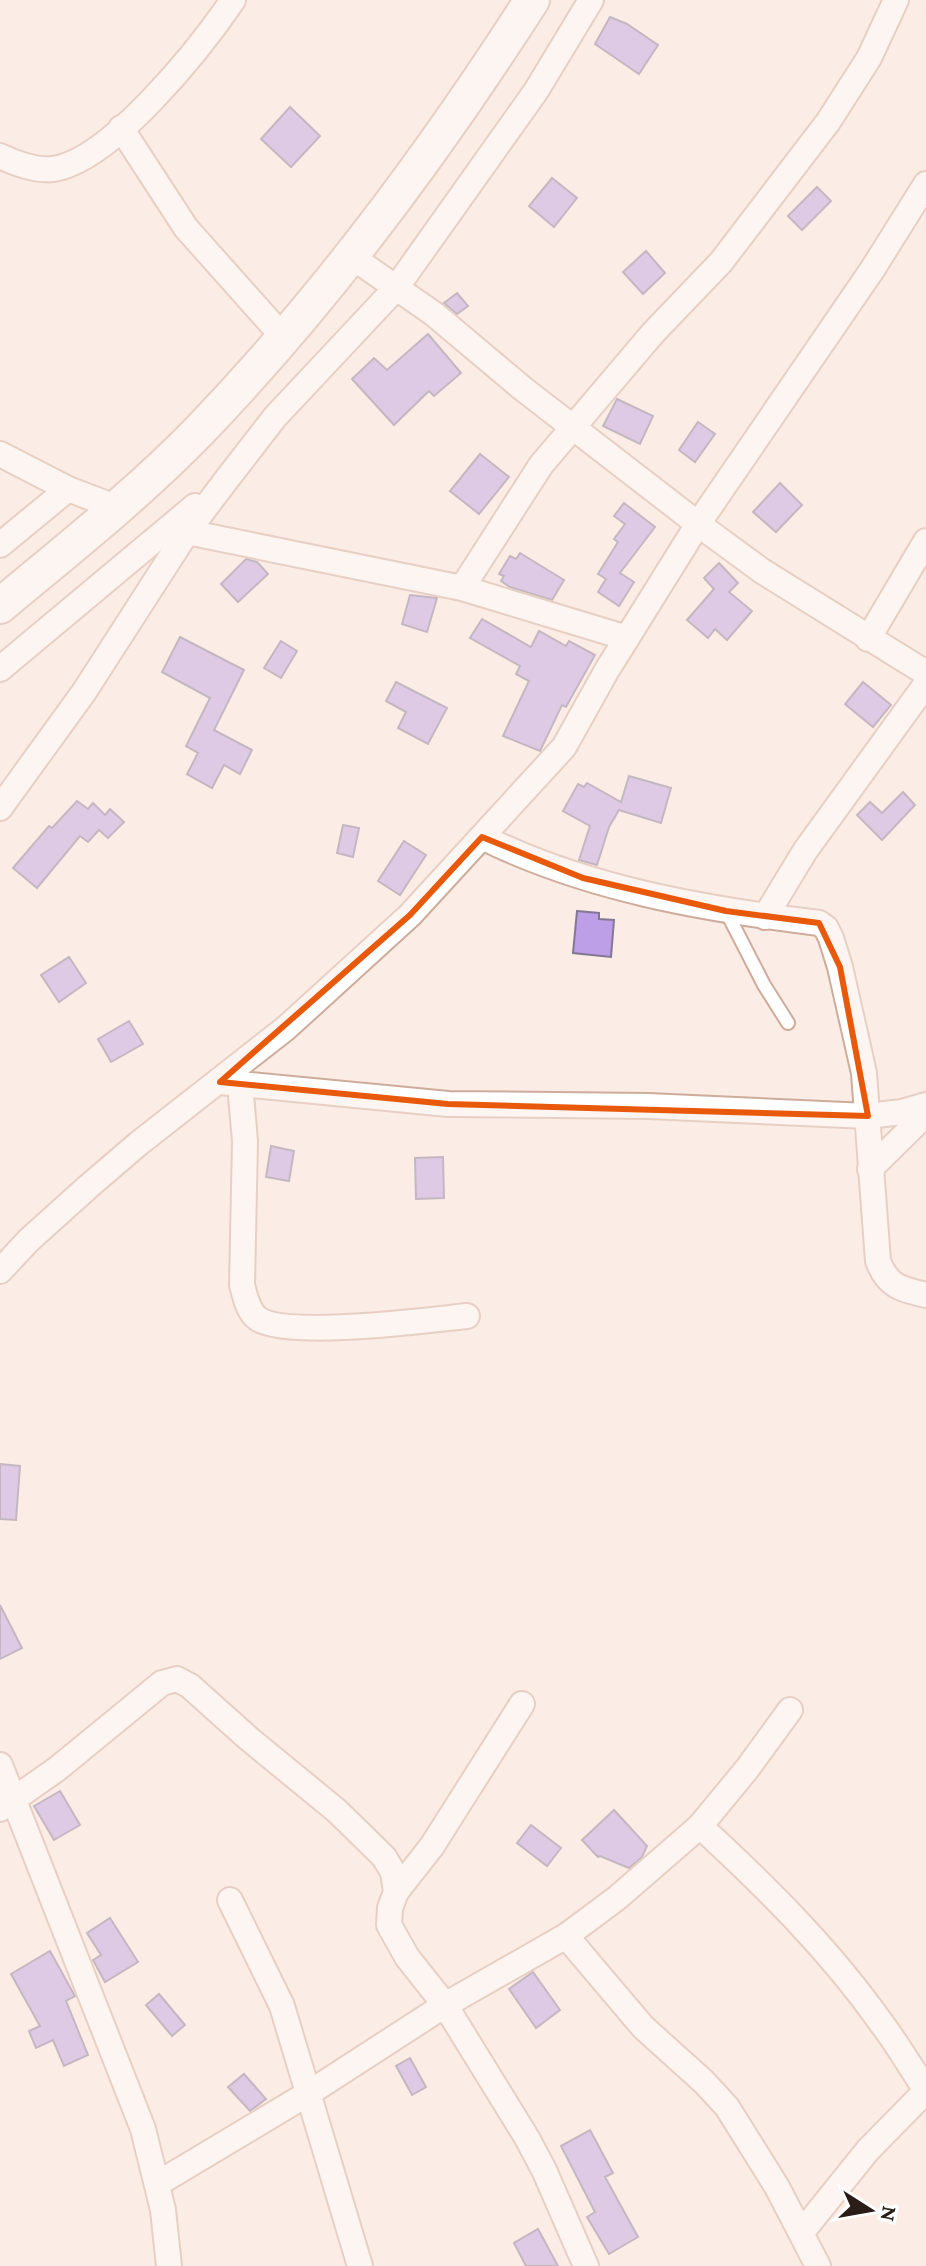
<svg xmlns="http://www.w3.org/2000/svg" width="926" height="2266" font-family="'Crimson Pro',serif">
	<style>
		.building { fill: #bc9fe7; stroke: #837794; stroke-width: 2 }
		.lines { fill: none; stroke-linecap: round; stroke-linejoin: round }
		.service-casing { stroke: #ceac9b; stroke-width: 16 }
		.minor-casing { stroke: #ceac9b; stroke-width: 28 }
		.secondary-casing { stroke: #ceac9b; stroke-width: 38 }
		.service { stroke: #fff; stroke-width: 12 }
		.minor { stroke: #fff; stroke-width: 24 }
		.secondary { stroke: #fff; stroke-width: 34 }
		.marked { fill: none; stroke: #e8590c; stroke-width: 6; stroke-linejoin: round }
	</style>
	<rect width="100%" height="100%" fill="#fbece5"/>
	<g class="building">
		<polygon points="610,17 627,24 658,45 639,74 595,44"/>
		<polygon points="290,107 320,136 291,167 261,139"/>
		<polygon points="552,178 577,198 554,227 529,206"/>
		<polygon points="817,187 831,201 802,230 788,216"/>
		<polygon points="646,251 665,273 643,294 623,272"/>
		<polygon points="457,293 468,306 457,314 444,303"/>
		<polygon points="428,334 461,373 434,396 429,391 394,425 352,379 374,358 387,370"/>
		<polygon points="617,399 653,416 640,444 603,426"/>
		<polygon points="698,422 715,434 695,462 679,450"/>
		<polygon points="480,454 509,477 479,514 450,491"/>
		<polygon points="780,483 802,505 776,532 753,512"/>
		<polygon points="624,503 655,527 620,573 634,582 619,606 598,592 606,579 598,574 618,542 614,539 625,524 614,516"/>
		<polygon points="520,553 564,580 552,600 510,587 501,581 504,576 499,574 510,556 516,559"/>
		<polygon points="246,559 257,562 268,574 238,602 221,584"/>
		<polygon points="719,563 738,583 729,592 752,611 727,640 715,629 708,638 687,620 714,589 704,578"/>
		<polygon points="410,595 437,598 427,632 402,624"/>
		<polygon points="482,619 531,647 539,631 566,646 569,641 595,655 566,707 562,705 540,751 503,736 529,681 516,674 520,666 470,638"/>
		<polygon points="180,637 244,670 214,730 252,750 240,774 224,765 212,788 187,774 198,753 186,746 210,698 162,672"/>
		<polygon points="281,641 297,651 281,678 264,668"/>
		<polygon points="396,682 447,708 428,744 398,728 406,712 386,701"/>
		<polygon points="863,682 891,705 873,727 845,704"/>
		<polygon points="629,776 671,788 661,823 619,810 609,827 597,865 579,860 590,826 563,811 578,784 584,787 587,783 621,802"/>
		<polygon points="903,792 915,805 882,840 857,815 870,802 882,813"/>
		<polygon points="77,801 88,809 93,803 105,815 110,809 124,822 108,838 99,830 88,842 80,836 37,888 13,868 49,826 52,828"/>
		<polygon points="343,825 359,828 353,857 337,853"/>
		<polygon points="404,841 426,855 400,895 378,881"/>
		<polygon points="577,911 599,913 599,919 614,920 611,957 573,953"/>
		<polygon points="69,957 86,983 59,1002 41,975"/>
		<polygon points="129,1021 143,1044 111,1062 98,1039"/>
		<polygon points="271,1146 294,1151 289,1181 266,1177"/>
		<polygon points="443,1157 444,1198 416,1199 415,1158"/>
		<polygon points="0,1464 20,1466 16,1520 0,1519"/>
		<polygon points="0,1605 22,1648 0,1659"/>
		<polygon points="60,1791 80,1825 54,1840 34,1806"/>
		<polygon points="614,1810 647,1846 642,1857 629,1868 600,1856 598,1857 582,1840"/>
		<polygon points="531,1825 561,1848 547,1866 517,1843"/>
		<polygon points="110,1918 138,1962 105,1982 93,1960 101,1955 87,1933"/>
		<polygon points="50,1951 75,1996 66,2001 88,2055 64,2066 53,2040 36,2048 29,2031 40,2026 11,1974"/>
		<polygon points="533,1972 560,2010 536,2028 509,1989"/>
		<polygon points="159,1994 185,2025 172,2036 146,2005"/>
		<polygon points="410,2058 426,2087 412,2095 396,2066"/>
		<polygon points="244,2074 266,2099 250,2111 228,2087"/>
		<polygon points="590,2130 613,2173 605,2177 638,2237 609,2254 587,2217 595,2212 561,2146"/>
		<polygon points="538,2229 558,2266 526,2266 514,2243"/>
	</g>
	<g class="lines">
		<defs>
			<polyline id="service" points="726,911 764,985 788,1023"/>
			<g id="minor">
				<polyline points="121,128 186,228 284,338"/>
				<path d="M0 156C14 163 36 171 53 169 111 161 201 47 233 0"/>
				<polyline points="354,254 365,266 434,314 522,388 698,524 762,571 926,673"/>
				<polyline points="0,454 68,489 118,508"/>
				<polyline points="187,532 462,588 627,638"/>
				<polyline points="0,545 68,489"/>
				<polyline points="462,588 541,465 653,333 721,262 828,122 869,58 896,0"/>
				<polyline points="868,639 926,541"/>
				<polyline points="0,669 195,506"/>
				<polyline points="0,808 84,692 187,532 227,479 275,417 396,288 536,91 591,0"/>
				<path d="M482 837C587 889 704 909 819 923L826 928 831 938 840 967 864 1073 878 1261C888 1287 901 1289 926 1295"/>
				<polyline points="765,917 805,851 926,684"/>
				<polyline points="220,1082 448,1104 648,1106 868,1116 902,1112 926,1105"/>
				<path d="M240 1084 245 1141 242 1285C245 1296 248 1311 257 1318 284 1339 429 1320 467 1316"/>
				<polyline points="870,1169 926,1114"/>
				<polyline points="0,1271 29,1240 89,1186 138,1144 286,1028 410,915 564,747 607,670 698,524 872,270 926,184"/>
				<polyline points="0,1765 143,2129 163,2210 169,2266"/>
				<polyline points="0,1809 57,1769 162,1683 177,1679 190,1686 248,1738 337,1811 384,1857 393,1872 396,1892 390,1908 389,1925 407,1957 445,2005 527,2138 544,2170 586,2266"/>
				<path d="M700 1826C766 1887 830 1950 882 2024 898 2045 911 2068 926 2090"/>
				<polyline points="396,1892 432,1846 522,1704"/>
				<polyline points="230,1900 282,2006 360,2266"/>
				<polyline points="566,1936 643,2027 704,2082 727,2107 777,2187 818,2266"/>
				<polyline points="157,2184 309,2093 445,2005 566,1936 617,1898 700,1826 747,1769 790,1710"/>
				<polyline points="802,2232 868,2150 926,2091"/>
			</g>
			<path id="secondary" d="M0 606C68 549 138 494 200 430 326 299 434 153 532 0"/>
		</defs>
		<use href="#service" class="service-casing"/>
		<use href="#minor" class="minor-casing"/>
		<use href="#secondary" class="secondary-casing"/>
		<use href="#service" class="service"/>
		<use href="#minor" class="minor"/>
		<use href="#secondary" class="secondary"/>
	</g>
	<path d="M0 0H926V2266H0ZM482 837 583 878 726 911 819 923 840 967 868 1116 448 1104 220 1082 410 915Z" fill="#fbece5" fill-opacity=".55" fill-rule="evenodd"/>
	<path class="marked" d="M482 837 583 878 726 911 819 923 840 967 868 1116 448 1104 220 1082 410 915Z"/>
	<g transform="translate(870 2210) rotate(101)" stroke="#ffffff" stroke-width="6" paint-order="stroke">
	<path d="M0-6L14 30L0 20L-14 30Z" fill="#2a1d17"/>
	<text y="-12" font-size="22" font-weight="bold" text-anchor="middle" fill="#2a1d17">N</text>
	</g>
</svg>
